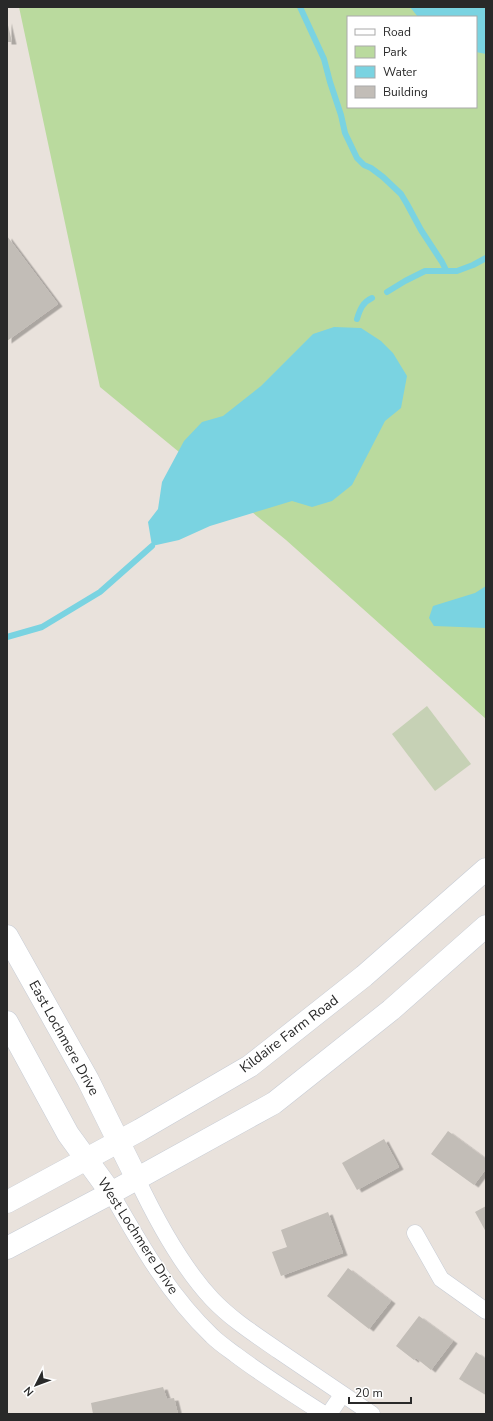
<svg xmlns="http://www.w3.org/2000/svg" width="493" height="1421" font-family="'Nunito Sans',sans-serif">
	<style>
		.green { fill: #bada9e; fill-rule: evenodd }
		.cemetery { fill: #c6d1b5 }
		.water { fill: #7ad3e1 }
		.lines { fill: none; stroke-linecap: round; stroke-linejoin: round }
		.stream { stroke: #7ad3e1; stroke-width: 6 }
		.building { fill: #c2bdb7; filter: url(#shadow) }
		.street-casing { stroke: #c7ccd5; stroke-width: 17 }
		.secondary-casing { stroke: #c7ccd5; stroke-width: 23 }
		.street { stroke: #fff; stroke-width: 16 }
		.secondary { stroke: #fff; stroke-width: 22 }
		.labels { text-anchor: middle; dominant-baseline: central; stroke-width: 3; stroke-linejoin: round; paint-order: stroke }
		.street-label { font-size: 14px; fill: #292929; stroke: #fff }
	</style>
	<defs>
		<filter id="shadow"><feDropShadow dx="4.5" dy="2.5" stdDeviation="0" flood-color="#0004"/></filter>
	</defs>
	<rect width="100%" height="100%" fill="#e9e2dc"/>
	<path class="green" d="M19 7H486V719L286 540 100 387ZM348 17H476V107H348Z"/>
	<polygon class="cemetery" points="427,706 471,764 435,791 392,734"/>
	<g class="water">
		<polygon points="410,7 486,7 486,54 476,52 476,17 418,17"/>
		<polygon points="334,327 361,328 381,341 393,353 407,376 401,408 385,421 352,485 332,501 312,507 292,501 210,526 179,540 152,546 148,522 158,509 162,482 184,441 202,422 223,416 261,386 313,334"/>
		<polygon points="486,586 486,628 434,626 429,618 433,606 475,593"/>
	</g>
	<g class="lines">
		<g class="stream">
			<polyline points="300,7 324,59 330,82 341,115 345,133 357,158 364,165 371,168 383,177 401,194 407,204 421,230 442,262 446,270"/>
			<polyline points="387,292 405,281 425,271 457,271 473,265 486,258"/>
			<path d="M357 319C360 309 363 302 372 298"/>
			<polyline points="7,637 42,627 100,592 152,546"/>
		</g>
	</g>
	<g class="building">
		<polygon points="7,21 12,42 7,42"/>
		<polygon points="7,236 58,304 7,341"/>
		<polygon points="448,1131 486,1159 486,1169 474,1185 431,1154"/>
		<polygon points="384,1139 399,1167 357,1190 342,1163"/>
		<polygon points="486,1206 486,1232 475,1212"/>
		<polygon points="328,1212 343,1253 281,1276 272,1252 287,1247 281,1230"/>
		<polygon points="348,1268 391,1301 369,1329 327,1296"/>
		<polygon points="419,1316 453,1341 431,1370 416,1358 414,1360 396,1346"/>
		<polygon points="476,1352 486,1359 486,1395 459,1379"/>
		<polygon points="163,1387 167,1399 174,1398 178,1414 93,1414 91,1403"/>
	</g>
	<g class="lines">
		<defs>
			<g id="street">
				<path d="M137 1179C155 1217 183 1268 212 1299 232 1320 256 1335 279 1351 310 1372 341 1393 372 1414"/>
				<path d="M111 1193C140 1244 169 1295 212 1336 219 1343 228 1349 236 1355 264 1376 294 1395 324 1414"/>
				<polyline points="415,1233 441,1279 486,1311"/>
				<polyline points="329,1414 342,1395"/>
			</g>
			<g id="secondary">
				<polyline points="7,936 88,1080 137,1179"/>
				<polyline points="7,1022 68,1134 111,1193"/>
				<polyline points="7,1202 140,1130 250,1066 364,976 486,869"/>
				<polyline points="7,1248 111,1193 274,1103 391,1010 486,926"/>
			</g>
		</defs>
		<use href="#street" class="street-casing"/>
		<use href="#secondary" class="secondary-casing"/>
		<use href="#street" class="street"/>
		<use href="#secondary" class="secondary"/>
	</g>
	<g class="labels">
		<g class="street-label">
			<text transform="translate(289 1034) rotate(-37)">Kildaire Farm Road</text>
			<text transform="translate(64 1038) rotate(61)">East Lochmere Drive</text>
			<text transform="translate(138 1236) rotate(57)">West Lochmere Drive</text>
		</g>
	</g>
	<rect width="493" height="1421" fill="none" stroke="#292929" stroke-width="16"/>
	<rect x="347" y="16" width="130" height="92" fill="#ffffff" stroke="#a9a9a9"/>
	<rect x="355" y="29" width="20" height="6" fill="#ffffff" stroke="#a9a9a9"/>
	<text x="383" y="36" font-size="12" fill="#292929">Road</text>
	<rect x="355" y="46" width="20" height="12" fill="#bada9e" stroke="#a9a9a9"/>
	<text x="383" y="56" font-size="12" fill="#292929">Park</text>
	<rect x="355" y="66" width="20" height="12" fill="#7ad3e1" stroke="#a9a9a9"/>
	<text x="383" y="76" font-size="12" fill="#292929">Water</text>
	<rect x="355" y="86" width="20" height="12" fill="#c2bdb7" stroke="#a9a9a9"/>
	<text x="383" y="96" font-size="12" fill="#292929">Building</text>
	<g transform="translate(36 1385) rotate(228)" stroke="#ffffff" stroke-width="3" paint-order="stroke">
	<path d="M0-3L7 15L0 10L-7 15Z" fill="#292929"/>
	<text y="-6" font-size="11" font-weight="bold" text-anchor="middle" fill="#292929">N</text>
	</g>
	<path d="M349 1397v6h62v-6" fill="none" stroke="#292929" stroke-width="2"/>
	<text x="355" y="1397" font-size="12" fill="#292929" stroke="#ffffff" stroke-width="3" paint-order="stroke">20 m</text>
</svg>
